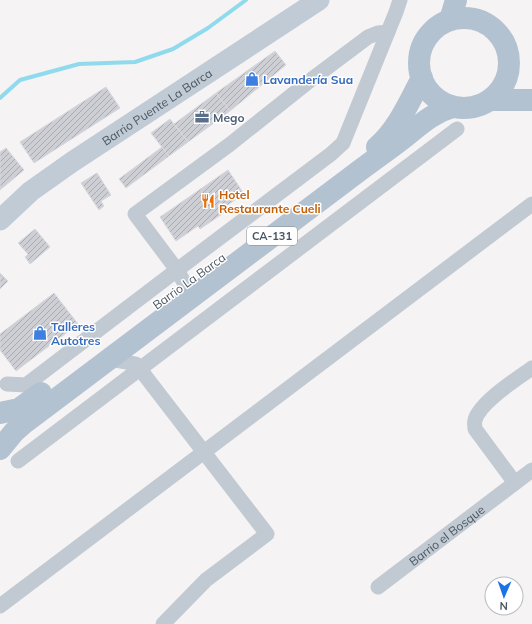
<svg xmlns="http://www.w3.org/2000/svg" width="532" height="624" font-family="Mulish,sans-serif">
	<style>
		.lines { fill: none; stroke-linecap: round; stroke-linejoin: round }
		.stream { stroke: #90daee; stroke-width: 4 }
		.building { fill: url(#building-hatch); stroke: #d7d9de }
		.street { stroke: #c1cad2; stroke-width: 15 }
		.secondary { stroke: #c1cbd6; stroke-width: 21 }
		.primary { stroke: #b3c2d1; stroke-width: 22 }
		.labels { text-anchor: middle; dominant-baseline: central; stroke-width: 3; stroke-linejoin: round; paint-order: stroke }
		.shield { fill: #fff; stroke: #808990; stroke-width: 1 }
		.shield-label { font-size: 11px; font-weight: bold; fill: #4a5661 }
		.shop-label { font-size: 12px; font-weight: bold; fill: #366cbe; stroke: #fff; text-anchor: start }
		.street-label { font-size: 12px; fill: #4a5661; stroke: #fff }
		.service-label { font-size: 12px; font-weight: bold; fill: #4e5e75; stroke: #fff; text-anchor: start }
		.food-label { font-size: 12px; font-weight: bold; fill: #c56008; stroke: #fff; text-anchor: start }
	</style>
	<defs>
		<pattern id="building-hatch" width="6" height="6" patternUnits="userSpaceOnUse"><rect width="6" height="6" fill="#cdcfd5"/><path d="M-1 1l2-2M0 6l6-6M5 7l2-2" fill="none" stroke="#a8abb0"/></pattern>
	</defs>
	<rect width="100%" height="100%" fill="#f5f3f3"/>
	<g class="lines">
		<polyline class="stream" points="0,98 20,80 79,64 135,62 173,49 208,28 246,0"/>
	</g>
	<g class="building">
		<polygon points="275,51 286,65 230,111 216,93"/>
		<polygon points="106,87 120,108 34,163 20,142"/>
		<polygon points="216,93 230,111 188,142 174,124"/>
		<polygon points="170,119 188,142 169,156 151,133"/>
		<polygon points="162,147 169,156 126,188 119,179"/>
		<polygon points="6,148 24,170 0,190 0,152"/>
		<polygon points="228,170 244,194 223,208 225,212 200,229 198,226 176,241 160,217"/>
		<polygon points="97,173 111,195 101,201 104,206 99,210 81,183"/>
		<polygon points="35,229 50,247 30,264 25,257 28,254 18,243"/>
		<polygon points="0,273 8,281 0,289"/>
		<polygon points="54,293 78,324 16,371 0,350 0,334"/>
	</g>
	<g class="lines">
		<g class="street">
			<polyline points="185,284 177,270 135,214 229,145 312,79 368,37 378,33 388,32"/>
			<polyline points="109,359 136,364 267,534 206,580 163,624"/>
			<polyline points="7,384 26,385 177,270 331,154 343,143 396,12 400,0"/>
			<polyline points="18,461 457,129"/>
			<path d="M515 483 475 429C475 426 474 423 475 420 480 402 517 379 532 368"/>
			<path id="s1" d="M378 587 532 470"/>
			<polyline points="0,606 532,204"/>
		</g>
		<path class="secondary" id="s2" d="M0 220 31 191 72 162 319 0"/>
		<g class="primary">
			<circle cx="464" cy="63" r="45"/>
			<polyline points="450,20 456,0"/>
			<polyline points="490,100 532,100"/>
			<path d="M377 147C398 129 409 102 422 78"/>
			<polyline points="0,413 19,409 41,393"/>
			<path d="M0 449 14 432 23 424 363 168C375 159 388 150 401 140 418 127 431 113 453 107"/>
		</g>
	</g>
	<defs>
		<symbol id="shop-bare" viewBox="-9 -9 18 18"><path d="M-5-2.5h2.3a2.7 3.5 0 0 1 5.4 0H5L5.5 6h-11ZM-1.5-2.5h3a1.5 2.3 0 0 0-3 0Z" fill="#3f7fe0" stroke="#fff" stroke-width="2.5" paint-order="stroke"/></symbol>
		<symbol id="office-bare" viewBox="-9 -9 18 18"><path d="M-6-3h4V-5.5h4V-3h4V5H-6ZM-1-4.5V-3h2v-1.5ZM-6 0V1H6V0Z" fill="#5c6f8a" stroke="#fff" stroke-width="2.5" paint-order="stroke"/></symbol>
		<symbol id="restaurant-bare" viewBox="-9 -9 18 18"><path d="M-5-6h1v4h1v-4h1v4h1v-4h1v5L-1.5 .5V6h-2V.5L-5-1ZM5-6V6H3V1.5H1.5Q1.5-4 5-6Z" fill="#e8710a" stroke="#fff" stroke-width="2.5" paint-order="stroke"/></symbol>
	</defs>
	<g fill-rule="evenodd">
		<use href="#shop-bare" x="242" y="69" width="20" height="20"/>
		<use href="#office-bare" x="192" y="107" width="20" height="20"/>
		<use href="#restaurant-bare" x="198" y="191" width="20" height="20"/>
		<use href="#shop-bare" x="30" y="323" width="20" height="20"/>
	</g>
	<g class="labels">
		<rect class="shield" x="247" y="227" width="50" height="18" rx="3"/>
		<g class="shield-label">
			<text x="272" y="236">CA-131</text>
		</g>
		<g class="shop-label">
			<text x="263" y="79">Lavandería Sua</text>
			<text x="51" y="326">Talleres<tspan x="51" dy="14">Autotres</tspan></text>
		</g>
		<g class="street-label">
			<text stroke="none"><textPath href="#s2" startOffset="194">Barrio Puente La Barca</textPath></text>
			<text transform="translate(189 281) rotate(-36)">Barrio La Barca</text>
			<text stroke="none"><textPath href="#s1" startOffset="86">Barrio el Bosque</textPath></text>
		</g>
		<g class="service-label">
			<text x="213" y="117">Mego</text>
		</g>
		<g class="food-label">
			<text x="219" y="194">Hotel<tspan x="219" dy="14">Restaurante Cueli</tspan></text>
		</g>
	</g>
	<g transform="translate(504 596) rotate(182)"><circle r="19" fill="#ffffff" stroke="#b7bbc0"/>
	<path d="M0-3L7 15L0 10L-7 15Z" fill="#1a73e8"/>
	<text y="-6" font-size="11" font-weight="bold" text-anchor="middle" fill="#4a5661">N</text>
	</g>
</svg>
